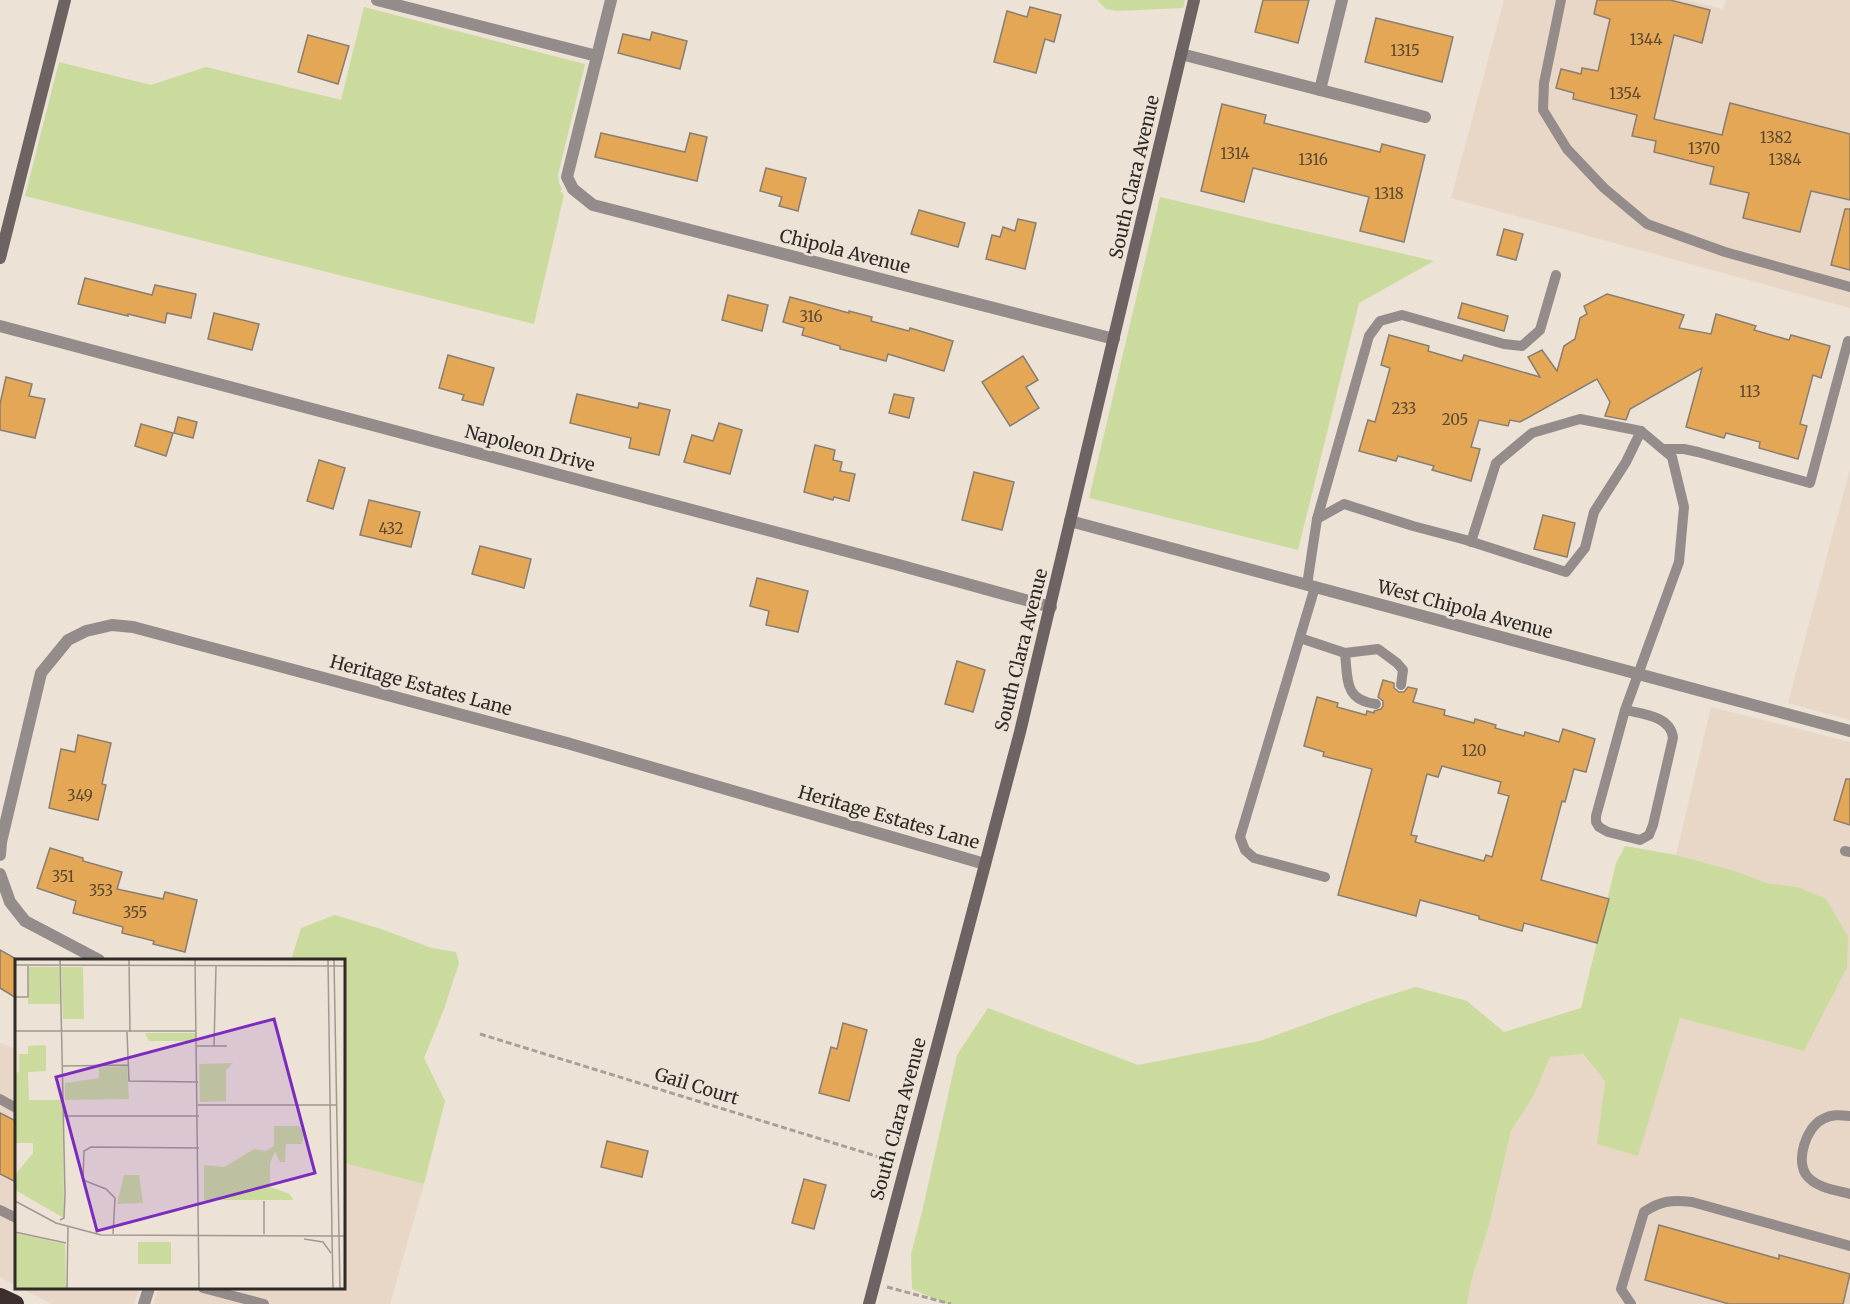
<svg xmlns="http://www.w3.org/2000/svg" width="1850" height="1304" font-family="Merriweather,serif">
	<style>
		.commercial { fill: #e8d7c6 }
		.green { fill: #cadb9d }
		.building { fill: #e4a756; stroke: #887e73; stroke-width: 1.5; fill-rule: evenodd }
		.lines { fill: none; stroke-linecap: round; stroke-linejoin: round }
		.path { stroke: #a8a097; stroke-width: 3; stroke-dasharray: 6 3; stroke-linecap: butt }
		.lane { stroke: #948c8b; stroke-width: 10 }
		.street { stroke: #948c8b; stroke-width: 12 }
		.secondary { stroke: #6d6362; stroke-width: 12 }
		.highway { stroke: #3b2e2d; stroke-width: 18 }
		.labels { text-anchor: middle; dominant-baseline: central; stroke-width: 5; stroke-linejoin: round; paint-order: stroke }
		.number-label { font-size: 15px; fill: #5c4932 }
		.street-label { font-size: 18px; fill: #2e2a26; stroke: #ede2d6 }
		.inset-road { fill: none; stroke: #a19890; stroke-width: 1.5 }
		.view { fill: #7b2cbf; fill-opacity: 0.15; stroke: #7b2cbf; stroke-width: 3 }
		.inset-edge { fill: none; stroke: #2e2a26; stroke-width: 3 }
	</style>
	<rect width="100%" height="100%" fill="#ede2d6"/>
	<g class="commercial">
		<polygon points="1504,0 1687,0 1723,9 1726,0 1850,0 1850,308 1451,198"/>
		<polygon points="1850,469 1850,720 1788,703"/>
		<polygon points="1711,707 1850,742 1850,1304 1467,1304 1471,1282 1489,1225 1511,1131 1534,1095 1550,1057 1582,1054 1605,1081 1597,1144 1638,1155 1680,1018 1804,1051 1847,968 1798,887 1767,883 1735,871 1676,855"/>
		<polygon points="0,1043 16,1049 16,1286 0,1277"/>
		<polygon points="344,1163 424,1184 390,1304 153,1304 159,1288 344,1288"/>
		<polygon points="20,1288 140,1288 134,1304 52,1304"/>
	</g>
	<g class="green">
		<polygon points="1097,0 1185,0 1183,8 1117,11 1106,9"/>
		<polygon points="364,7 585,64 558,175 559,183 562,189 560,191 564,195 534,324 25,196 59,62 151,85 206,67 341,100"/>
		<polygon points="1160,197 1434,261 1359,303 1298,550 1089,498"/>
		<polygon points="1625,846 1676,855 1735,871 1767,883 1798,887 1826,899 1848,936 1847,968 1804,1051 1680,1018 1638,1156 1597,1144 1605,1081 1583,1054 1550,1057 1534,1095 1511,1131 1489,1225 1471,1282 1467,1304 947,1304 912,1289 911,1254 922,1212 957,1055 988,1008 1138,1065 1260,1041 1373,1000 1416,987 1467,1001 1504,1032 1581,1008 1616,863"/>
		<polygon points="335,915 381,929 432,948 456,952 459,963 444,1009 424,1058 445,1101 424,1184 344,1163 344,960 291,960 301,928"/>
	</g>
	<g class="building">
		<polygon points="1263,0 1309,0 1298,43 1255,32"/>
		<polygon points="1597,0 1670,0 1710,10 1702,43 1674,35 1654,119 1722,135 1730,103 1850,134 1850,200 1811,191 1800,232 1743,218 1749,193 1710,184 1714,167 1654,152 1656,141 1632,136 1637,115 1573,99 1574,93 1556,88 1561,69 1581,74 1582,68 1598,71 1610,19 1594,14"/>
		<polygon points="1030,7 1061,15 1054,42 1045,39 1036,73 994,62 1007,11 1027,17"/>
		<polygon points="1376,18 1453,37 1442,82 1365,62"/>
		<polygon points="652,32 687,41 680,69 618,53 623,34 650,40"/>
		<polygon points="308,35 349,46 338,84 298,72"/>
		<polygon points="1222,104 1266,115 1264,123 1380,152 1382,144 1425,155 1404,242 1360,231 1369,197 1253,168 1244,202 1201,191"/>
		<polygon points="601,133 685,152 690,133 707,137 697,181 595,157"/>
		<polygon points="766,168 806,178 798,211 779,206 782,197 760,191"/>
		<polygon points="1845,209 1850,209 1850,270 1831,265"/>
		<polygon points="919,210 965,223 958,247 911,234"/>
		<polygon points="1018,219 1036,223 1025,269 986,259 992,235 1000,237 1003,227 1015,231"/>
		<polygon points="1504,229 1523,234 1516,260 1497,255"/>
		<polygon points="85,278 152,295 155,285 196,294 191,318 167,313 165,323 128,314 128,316 78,304"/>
		<polygon points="1607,294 1684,315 1679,328 1711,334 1716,314 1756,326 1754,330 1789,340 1791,335 1830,346 1821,378 1813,375 1800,424 1807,426 1798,459 1759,448 1760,442 1726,433 1724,438 1686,427 1702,368 1630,409 1626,420 1605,416 1610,402 1597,379 1520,422 1510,420 1508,426 1479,420 1471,447 1480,449 1471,481 1432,470 1434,466 1398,456 1396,461 1359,451 1368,420 1375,422 1390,368 1381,365 1389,335 1429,346 1428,351 1462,361 1464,355 1540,377 1528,357 1542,350 1557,371 1564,346 1575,339 1580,318 1587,314 1584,306"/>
		<polygon points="728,295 768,305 762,331 722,320"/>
		<polygon points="790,297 849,313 849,311 872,317 871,321 909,331 910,328 953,341 944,371 888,354 886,361 840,349 840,346 802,335 804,328 783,322"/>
		<polygon points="1462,303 1508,316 1504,331 1458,318"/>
		<polygon points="214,313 259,324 252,350 208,339"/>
		<polygon points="448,355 494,368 483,405 462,400 464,395 439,388"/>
		<polygon points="1023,356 1038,380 1026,387 1039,408 1010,426 982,382"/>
		<polygon points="6,377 32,384 29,396 45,399 35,438 0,430 0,404"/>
		<polygon points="577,394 638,408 639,403 670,410 659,455 629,448 631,438 570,423"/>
		<polygon points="894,394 914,398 909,418 889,413"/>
		<polygon points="178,417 197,422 193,438 174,433"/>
		<polygon points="719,423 742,430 730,474 684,462 692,435 713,441"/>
		<polygon points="141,424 173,433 166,456 135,446"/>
		<polygon points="815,445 835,450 833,460 842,462 840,471 855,474 849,501 834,497 833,500 804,492"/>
		<polygon points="319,460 345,468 333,509 307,501"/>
		<polygon points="974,472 1014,482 1002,530 962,520"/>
		<polygon points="369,500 420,512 411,547 360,535"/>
		<polygon points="1543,515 1575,523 1567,557 1534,549"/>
		<polygon points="480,546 531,559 524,588 472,574"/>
		<polygon points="757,578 808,591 798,632 766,625 769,611 750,606"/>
		<polygon points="957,661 985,670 973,712 945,704"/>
		<path d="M1383 680 1394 683V688L1399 692H1404L1408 687 1417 689 1413 702 1445 710 1444 715 1474 723 1475 719 1496 725 1495 728 1524 736 1525 732 1559 742 1563 729 1595 739 1586 772 1574 769 1565 802 1562 801 1541 880 1609 899 1597 943 1524 923 1522 931 1479 919V916L1420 900 1416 916 1338 895 1372 769 1323 756 1324 752 1304 746 1317 697 1338 703 1337 707 1366 715 1367 711 1374 713V711L1381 709 1383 706V701L1378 697ZM1442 766 1501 782 1498 793 1509 796 1492 857 1486 855 1484 861 1415 842 1417 836 1411 835 1427 774 1438 777Z"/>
		<polygon points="78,735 111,743 102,784 106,785 98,820 49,808 61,749 75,752"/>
		<polygon points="1846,779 1850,779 1850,825 1834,820"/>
		<polygon points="50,848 83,858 83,861 122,872 117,889 163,899 165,892 197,900 185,952 153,944 154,941 122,933 123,927 73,913 76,901 37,888"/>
		<polygon points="0,950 16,959 16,998 0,988"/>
		<polygon points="843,1023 867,1030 849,1101 819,1093 831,1047 837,1049"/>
		<polygon points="0,1113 16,1121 16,1182 0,1174"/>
		<polygon points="607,1141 648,1151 642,1177 601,1167"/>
		<polygon points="804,1179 826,1185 814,1229 792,1223"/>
		<polygon points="1659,1225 1779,1259 1779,1255 1850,1274 1843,1304 1729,1304 1645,1280"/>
	</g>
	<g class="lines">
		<g class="path">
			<polyline points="480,1034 892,1161"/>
			<polyline points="887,1287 951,1304"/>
		</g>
		<g class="lane">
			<polyline points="1561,0 1544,83 1543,110 1567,149 1604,188 1647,224 1725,252 1850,287"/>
			<polyline points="1663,449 1684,449 1698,452 1810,483 1848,341"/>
			<polyline points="1317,519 1369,336 1380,321 1402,315 1504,344 1522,346 1540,330 1556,275"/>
			<polyline points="1471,542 1496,463 1532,433 1580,419 1641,431"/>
			<path d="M1307 585 1317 519 1344 504 1413 526 1466 540 1566 572 1585 548 1594 512 1626 462 1641 431 1672 457 1684 507 1679 562 1625 710 1596 816V822L1599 827 1608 832 1640 840 1649 835 1653 825 1673 738C1671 716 1642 714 1625 710"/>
			<polyline points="1315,587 1240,837 1245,850 1254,858 1325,877"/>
			<polyline points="1300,638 1345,653"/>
			<path d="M1376 704C1344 700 1348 680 1345 653L1378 649 1397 663 1403 670 1401 685"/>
			<polyline points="1845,851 1850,852"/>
			<polyline points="0,1099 16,1108"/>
			<path d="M1850 1116C1840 1115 1832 1114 1823 1119 1806 1127 1795 1161 1807 1176 1817 1188 1836 1190 1850 1194"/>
			<polyline points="0,1210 16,1218"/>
			<polyline points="203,1288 264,1304"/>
			<path d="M1631 1304 1621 1289 1644 1212C1662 1200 1672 1200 1692 1202L1850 1246"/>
		</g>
		<g class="street">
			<polyline points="377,0 597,56"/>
			<polyline points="611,0 567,177 573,189 593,205 1114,339"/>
			<polyline points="1181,54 1425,117"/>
			<polyline points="1320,90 1342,0"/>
			<polyline points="0,326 895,564 1051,607"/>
			<polyline points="1070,521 1850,731"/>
			<polyline points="0,855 1,842 41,673 68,640 86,631 112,625 133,627 567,743 985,864"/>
			<polyline points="0,874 10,902 25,921 99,960"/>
			<polyline points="144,1304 149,1288"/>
		</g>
		<g class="secondary">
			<polyline points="0,258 65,0"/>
			<polyline points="869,1304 1020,732 1194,0"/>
		</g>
		<polyline class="highway" points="0,1297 15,1304"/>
	</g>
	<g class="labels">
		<g class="number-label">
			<text x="1646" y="39">1344</text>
			<text x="1405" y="50">1315</text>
			<text x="1625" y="93">1354</text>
			<text x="1776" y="137">1382</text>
			<text x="1704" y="148">1370</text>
			<text x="1235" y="153">1314</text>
			<text x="1313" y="159">1316</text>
			<text x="1785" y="159">1384</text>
			<text x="1389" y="193">1318</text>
			<text x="811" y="316">316</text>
			<text x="1750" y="391">113</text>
			<text x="1404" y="408">233</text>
			<text x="1455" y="419">205</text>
			<text x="391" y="528">432</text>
			<text x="1474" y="750">120</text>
			<text x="80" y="795">349</text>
			<text x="63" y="876">351</text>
			<text x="101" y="890">353</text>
			<text x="135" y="912">355</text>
		</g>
		<g class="street-label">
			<text transform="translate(1134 177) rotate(-77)">South Clara Avenue</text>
			<text transform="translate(845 251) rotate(14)">Chipola Avenue</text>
			<text transform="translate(530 448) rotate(15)">Napoleon Drive</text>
			<text transform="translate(1465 609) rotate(15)">West Chipola Avenue</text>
			<text transform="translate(1021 650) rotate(-76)">South Clara Avenue</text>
			<text transform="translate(421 685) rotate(15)">Heritage Estates Lane</text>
			<text transform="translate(889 817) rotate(16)">Heritage Estates Lane</text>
			<text transform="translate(697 1086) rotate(17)">Gail Court</text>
			<text transform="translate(898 1119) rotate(-75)">South Clara Avenue</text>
		</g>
	</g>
	<g transform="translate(15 959)">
		<rect width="330" height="330" fill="#ede2d6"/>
		<path d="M14 8H44L45 45H13ZM46 8H68L69 60H48ZM130 74H180V82H134ZM31 86V112L13 113 14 141H48L49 259 0 231V216L18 194V184H0V114L4 113V95H13V87ZM218 104 211 111V142L185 143 184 105ZM112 107 114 140 50 141V124L84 119V108ZM259 167H284L289 174 287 185H271L270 203H265L260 193 255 204V228L275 235 278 241H189V206L209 208 239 190 251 192 259 187ZM109 216H124L128 244 102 245ZM0 274 50 285 51 329H0ZM123 283H156V305H123Z" fill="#cadb9d"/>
		<path class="inset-road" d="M114 1 115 73M180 1 184 329M313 1 317 276M319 1 324 277H330M0 6 330 7M0 38H13V6M0 72H181M112 73 114 122 183 123M182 87H212M199 87 201 7M48 107 113 106M183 146H322M49 157H184M0 242 41 264 86 276 324 277M45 261 49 259 50 235 45 1M0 273 51 284M98 275 100 239 91 230 68 221 69 192 76 188 184 189M249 275V242M317 276 318 329M324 277 325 329M289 280 308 283 316 294M52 329 53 267"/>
		<path class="view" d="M259 60 300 214 82 272 41 118Z"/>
		<rect width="330" height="330" class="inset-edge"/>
	</g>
</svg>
